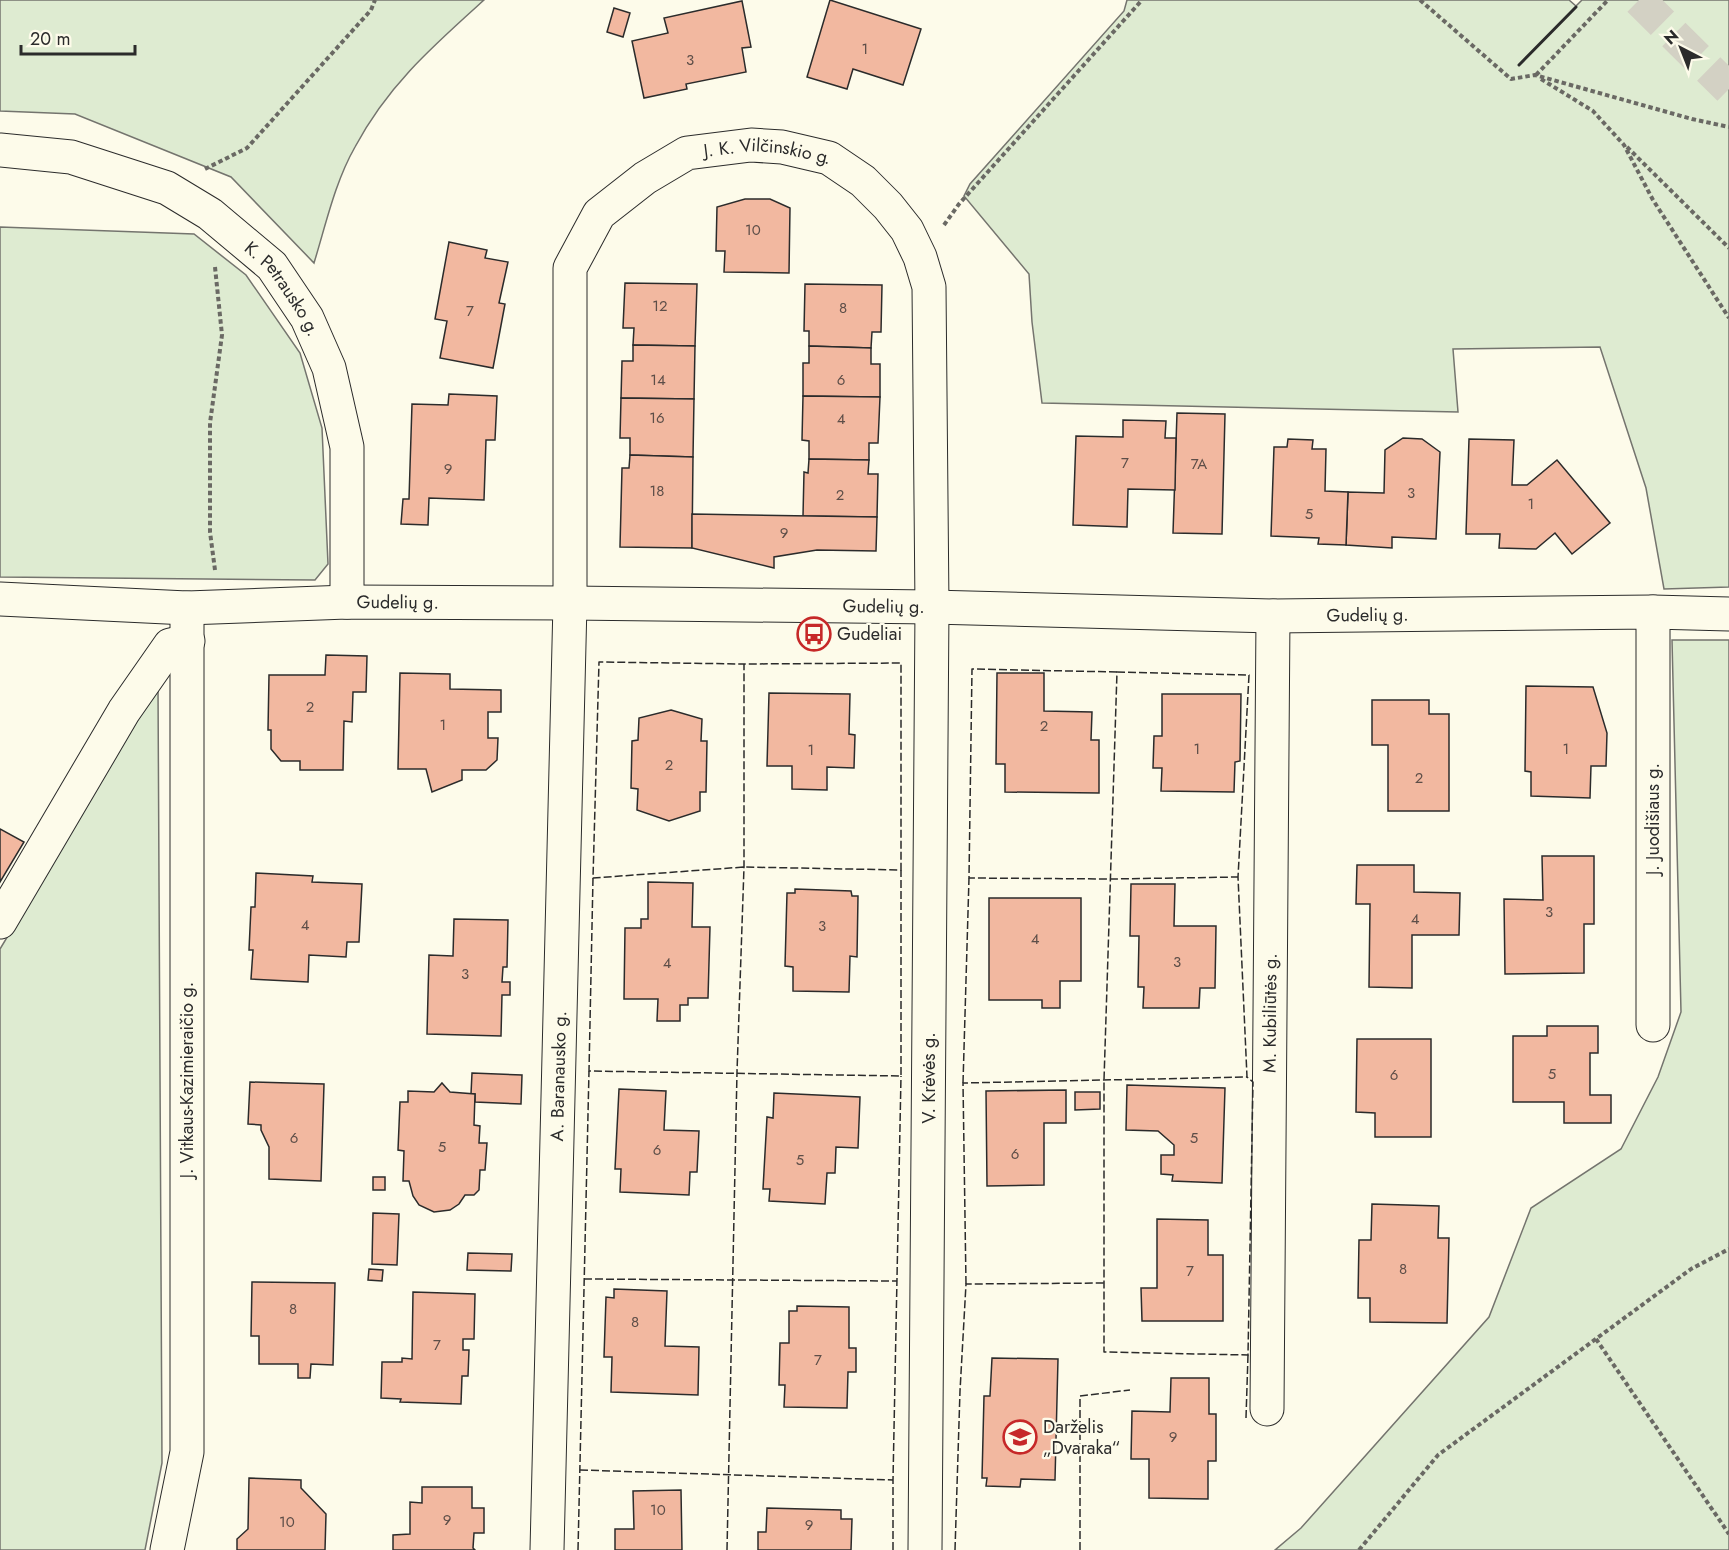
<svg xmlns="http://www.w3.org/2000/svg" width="1729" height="1550" font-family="Jost,sans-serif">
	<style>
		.green { fill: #deebd1; stroke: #74746e; stroke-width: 1.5 }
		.building { fill: #f2b8a0; stroke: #2b2b2b; stroke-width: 1.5 }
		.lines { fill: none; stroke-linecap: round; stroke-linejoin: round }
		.highway-tunnel { stroke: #d3d1c4; stroke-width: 33; stroke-dasharray: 33 16; stroke-linecap: butt }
		.minor-casing { stroke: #2b2b2b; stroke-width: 35 }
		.path { stroke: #6a6964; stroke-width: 4; stroke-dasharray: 4.5 3; stroke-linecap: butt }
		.minor { stroke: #fdfbea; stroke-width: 33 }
		.fence { stroke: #2b2b2b; stroke-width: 1.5; stroke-dasharray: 8 3; stroke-linecap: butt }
		.wall { stroke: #2b2b2b; stroke-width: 3 }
		.labels { text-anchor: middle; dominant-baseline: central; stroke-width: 4.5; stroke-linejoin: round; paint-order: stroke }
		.number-label { font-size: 15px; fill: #5d4e48 }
		.street-label { font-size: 18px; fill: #2b2b2b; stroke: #fdfbea }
		.poi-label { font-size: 18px; fill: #2b2b2b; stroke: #fdfbea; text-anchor: start }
	</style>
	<rect width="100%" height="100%" fill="#fdfbea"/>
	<g class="green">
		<path d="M0 0H484C433 46 388 85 355 147 335 182 326 224 314 263L231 177 75 114 0 111Z"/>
		<polygon points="1127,0 1569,0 1576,6 1582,0 1729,0 1729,587 1664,589 1646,488 1600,347 1453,349 1458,412 1042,403 1032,322 1029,274 964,196 970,184 1124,11"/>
		<polygon points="0,227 194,234 246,275 300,353 322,428 328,564 315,580 0,577"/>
		<polygon points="1672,640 1729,640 1729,1550 1275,1550 1301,1528 1489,1317 1531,1208 1621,1149 1658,1077 1681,1012"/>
		<polygon points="158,686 162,1463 145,1550 0,1550 0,949"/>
	</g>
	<g class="building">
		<polygon points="830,0 921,29 903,85 853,69 847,89 807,77"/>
		<polygon points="742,1 751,47 742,48 746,72 686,84 687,89 644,98 632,41 668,33 664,18"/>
		<polygon points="614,8 630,13 623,37 607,32"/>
		<polygon points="745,199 770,199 790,208 789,273 724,272 725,251 716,251 717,207"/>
		<polygon points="449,242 487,250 485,258 508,262 499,303 505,304 493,368 440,358 447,321 435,319"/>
		<polygon points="625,283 697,284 695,346 633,345 634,328 623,328"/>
		<polygon points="805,284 882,285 881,332 872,332 871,348 809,346 809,331 804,331"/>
		<polygon points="633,345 695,346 694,399 621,398 622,361 633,361"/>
		<polygon points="809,346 871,348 871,364 880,364 880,397 803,396 803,363 809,363"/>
		<polygon points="449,394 497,396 495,440 486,440 484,500 429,498 428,525 401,524 403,499 409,499 412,404 448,405"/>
		<polygon points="803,396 880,397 878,443 869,443 869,460 809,459 809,441 802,440"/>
		<polygon points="621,398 694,399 693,457 630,455 630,438 620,438"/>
		<polygon points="1177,413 1225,414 1222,534 1173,533"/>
		<polygon points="1123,420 1166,421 1165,438 1176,438 1175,490 1128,489 1127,527 1073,525 1076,436 1123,437"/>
		<polygon points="1403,438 1422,439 1440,452 1436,539 1392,537 1392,548 1346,545 1348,492 1384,493 1385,450"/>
		<polygon points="1288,439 1313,440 1312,449 1326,449 1325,491 1348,492 1346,545 1318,544 1319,538 1271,536 1274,447 1287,447"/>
		<polygon points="1469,439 1514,440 1512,485 1527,485 1557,460 1610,523 1572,554 1555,533 1536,549 1499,548 1500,534 1466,534"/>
		<polygon points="630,455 693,457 692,548 620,547 622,468 629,468"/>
		<polygon points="809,459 869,460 868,474 878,474 877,517 803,516 804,472 808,473"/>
		<polygon points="692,514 877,517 876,551 817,550 774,557 774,568 692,548"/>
		<polygon points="326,655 367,656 366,692 353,692 352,722 344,721 343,770 300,770 300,761 281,761 271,749 271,730 268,730 269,675 325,675"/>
		<polygon points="400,673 450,674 450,689 501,690 501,712 488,712 488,738 498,738 497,760 486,770 462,770 462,780 432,792 426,769 398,769"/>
		<polygon points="997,673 1044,673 1044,711 1092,712 1091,740 1099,740 1099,793 1005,792 1005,764 996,764"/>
		<polygon points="1526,686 1593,687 1607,733 1606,766 1591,766 1590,798 1531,796 1531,772 1525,771"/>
		<polygon points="769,693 850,694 849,734 855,735 854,768 827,767 827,790 792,789 792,766 767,766"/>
		<polygon points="1162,694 1241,694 1240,761 1235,762 1234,792 1161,791 1162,768 1153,768 1154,736 1162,736"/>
		<polygon points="1372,700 1429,700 1429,714 1449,714 1449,811 1388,811 1388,745 1372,745"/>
		<polygon points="671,710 702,719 701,741 707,741 706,792 700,792 700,811 669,821 637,810 638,789 631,788 632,741 638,740 639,718"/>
		<polygon points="0,829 24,842 0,882"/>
		<polygon points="1542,856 1594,856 1594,924 1584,924 1584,973 1505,974 1504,899 1543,900"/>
		<polygon points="1357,865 1414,865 1414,892 1460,893 1459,935 1412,935 1412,988 1369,987 1370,904 1356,904"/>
		<polygon points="256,873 313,876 312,882 362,884 359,942 347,942 346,957 309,955 308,982 251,979 253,950 249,950 251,907 255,907"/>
		<polygon points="648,882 693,883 692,927 710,927 708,998 688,998 688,1005 680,1005 680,1021 657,1021 658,999 624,999 625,928 641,928 641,919 648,919"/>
		<polygon points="1131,884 1175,884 1174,926 1216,926 1215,988 1200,988 1199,1008 1143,1008 1144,987 1138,987 1139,936 1130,936"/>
		<polygon points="795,889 851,891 852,896 858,896 857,957 850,956 849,992 793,991 793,967 785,966 787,893 795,893"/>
		<polygon points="989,898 1081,898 1081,981 1060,981 1060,1008 1042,1008 1042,1000 989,1000"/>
		<polygon points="454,919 508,920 507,967 503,967 502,982 510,982 510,995 502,995 501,1036 427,1034 429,955 453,956"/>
		<polygon points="1547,1026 1598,1026 1598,1053 1590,1053 1590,1095 1611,1095 1611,1123 1564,1123 1564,1102 1513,1102 1513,1036 1547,1036"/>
		<polygon points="1357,1039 1431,1039 1431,1137 1375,1137 1375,1113 1356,1112"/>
		<polygon points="472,1073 522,1075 521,1104 475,1102 475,1094 471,1094"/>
		<polygon points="250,1082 324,1084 321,1181 269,1179 269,1147 261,1130 261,1125 248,1124"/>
		<polygon points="442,1083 450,1092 475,1094 474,1125 480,1126 479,1143 487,1143 485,1170 480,1170 479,1190 474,1195 465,1195 459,1204 450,1210 434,1212 419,1205 413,1196 409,1181 403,1181 404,1151 398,1150 400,1102 408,1102 408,1091 434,1092"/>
		<polygon points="1127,1085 1225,1088 1222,1183 1172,1181 1173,1175 1161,1174 1161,1155 1174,1155 1174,1145 1158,1131 1126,1130"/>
		<polygon points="619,1089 666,1091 664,1130 699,1131 697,1172 690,1172 689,1195 620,1192 621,1169 615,1169"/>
		<polygon points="1066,1090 1066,1123 1044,1123 1044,1185 987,1186 986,1091"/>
		<polygon points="1075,1092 1100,1092 1100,1109 1075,1110"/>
		<polygon points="774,1093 860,1097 858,1148 836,1147 835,1173 827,1173 825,1204 769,1201 770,1189 763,1189 767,1117 773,1118"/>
		<rect x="373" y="1177" width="12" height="13"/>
		<polygon points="1372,1204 1439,1206 1438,1238 1449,1238 1447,1323 1370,1322 1370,1298 1358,1298 1359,1240 1371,1240"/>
		<polygon points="373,1213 399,1214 397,1265 372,1264"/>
		<polygon points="1157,1219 1208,1220 1208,1255 1223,1255 1223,1321 1142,1321 1141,1288 1157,1288"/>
		<polygon points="468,1253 512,1254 511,1271 467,1270"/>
		<polygon points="369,1269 383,1270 382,1281 368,1280"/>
		<polygon points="252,1282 335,1283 333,1365 311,1364 310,1378 298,1378 298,1364 259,1364 259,1336 251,1336"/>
		<polygon points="614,1289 667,1291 665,1346 699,1347 698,1395 611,1392 612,1357 604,1357 606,1297 614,1298"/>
		<polygon points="413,1292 475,1294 474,1339 463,1339 463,1350 469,1350 468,1376 462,1376 461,1404 400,1402 401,1399 381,1398 382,1362 402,1362 402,1358 412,1359"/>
		<polygon points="797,1306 849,1307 849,1348 856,1348 856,1372 848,1372 847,1408 784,1407 785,1385 779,1385 780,1343 789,1343 789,1311 797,1311"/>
		<polygon points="992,1358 1058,1359 1055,1480 1021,1479 1020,1487 986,1486 987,1478 982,1478 984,1396 990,1396"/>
		<polygon points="1171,1378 1209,1378 1209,1414 1216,1414 1216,1461 1208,1461 1208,1499 1149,1498 1149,1459 1131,1459 1132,1411 1170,1412"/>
		<polygon points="249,1478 301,1480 301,1488 326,1514 325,1550 237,1550 237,1539 248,1529"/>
		<polygon points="422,1487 472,1487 472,1508 484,1508 484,1533 474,1533 473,1548 475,1550 393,1550 393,1535 410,1534 410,1502 422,1503"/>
		<polygon points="681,1490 682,1550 615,1550 615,1529 634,1529 633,1491"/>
		<polygon points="767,1508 841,1510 841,1519 852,1519 851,1550 758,1550 758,1532 766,1532"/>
	</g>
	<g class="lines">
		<polyline class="highway-tunnel" points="1639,0 1729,89"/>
		<defs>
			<g id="minor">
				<path id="s1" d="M0 150 71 157 167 188 210 214 272 266 307 318 329 368 347 447V602"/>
				<path id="s2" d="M0 599 187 608 347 602 570 603 932 607 1273 616 1653 612 1729 614"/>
				<polyline points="1653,612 1653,1025"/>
				<polyline points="0,922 124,711 170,645 188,641"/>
				<path id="s3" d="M1267 1409 1273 616"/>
				<polyline points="167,1550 187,1452 187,608"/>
				<path id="s4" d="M547 1550 570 603V268L599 214 645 178 687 153 751 145 782 147 829 158 863 181 888 206 907 230 920 257 929 287 932 607 925 1550"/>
			</g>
		</defs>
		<use href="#minor" class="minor-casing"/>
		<g class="path">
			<polyline points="1420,0 1511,79 1535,75 1692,119 1729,127"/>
			<polyline points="1536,75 1608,0"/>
			<polyline points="1541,79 1593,111 1624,145 1653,200 1729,318"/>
			<polyline points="1627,147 1729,248"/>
			<polyline points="205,169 247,148 371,10 375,0"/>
			<polyline points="944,225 959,204 1142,0"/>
			<polyline points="215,570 210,532 210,423 222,335 215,267"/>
			<polyline points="1596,1339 1729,1534"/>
			<polyline points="1359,1550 1438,1455 1691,1269 1729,1249"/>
		</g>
		<use href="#minor" class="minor"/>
		<g class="fence">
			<polygon points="1117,672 1249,675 1238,877 1247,1077 1253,1082 1248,1355 1104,1352 1104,1080"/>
			<polyline points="1117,672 972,669 969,878 1110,879 1238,877"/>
			<polyline points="593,878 589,1071 901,1076 901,870"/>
			<polyline points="963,1083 969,878"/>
			<polyline points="584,1279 897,1281"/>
			<polyline points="966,1284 963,1083 1247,1077"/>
			<polyline points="1246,1418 1248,1355"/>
			<polyline points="580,1470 893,1480"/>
			<polyline points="578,1550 589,1071"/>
			<polyline points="727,1550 737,1072 744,867 744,664 901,663 901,870 744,867 593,878 599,662 744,664"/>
			<polyline points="893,1550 893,1480 901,1076"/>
			<polyline points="955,1550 960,1391 966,1284 1104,1283"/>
			<polyline points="1080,1550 1080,1396 1130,1390"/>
		</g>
		<polyline class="wall" points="1519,65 1576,7"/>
	</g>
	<defs>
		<symbol id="bus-ring" viewBox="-11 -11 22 22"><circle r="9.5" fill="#fdfbea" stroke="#c62828" stroke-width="1.5"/><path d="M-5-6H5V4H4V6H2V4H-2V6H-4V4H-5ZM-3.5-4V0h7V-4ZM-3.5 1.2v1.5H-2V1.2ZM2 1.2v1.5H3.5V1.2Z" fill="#c62828"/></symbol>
		<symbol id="school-ring" viewBox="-11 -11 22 22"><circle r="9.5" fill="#fdfbea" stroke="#c62828" stroke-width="1.5"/><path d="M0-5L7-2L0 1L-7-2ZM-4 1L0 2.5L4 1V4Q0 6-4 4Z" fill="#c62828"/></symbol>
	</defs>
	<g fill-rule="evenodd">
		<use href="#bus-ring" x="795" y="615" width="38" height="38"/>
		<use href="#school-ring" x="1001" y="1418" width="38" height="38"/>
	</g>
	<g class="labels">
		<g class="number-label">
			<text x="865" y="49">1</text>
			<text x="690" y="60">3</text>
			<text x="753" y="230">10</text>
			<text x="660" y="306">12</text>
			<text x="843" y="308">8</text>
			<text x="470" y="311">7</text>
			<text x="658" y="380">14</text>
			<text x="841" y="380">6</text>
			<text x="657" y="418">16</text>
			<text x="841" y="419">4</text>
			<text x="1125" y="463">7</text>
			<text x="1199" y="464">7A</text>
			<text x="448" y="469">9</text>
			<text x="657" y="491">18</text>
			<text x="1411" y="493">3</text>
			<text x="840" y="495">2</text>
			<text x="1531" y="504">1</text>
			<text x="1309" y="514">5</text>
			<text x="784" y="533">9</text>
			<text x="310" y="707">2</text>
			<text x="443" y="725">1</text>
			<text x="1044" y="726">2</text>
			<text x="1197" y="749">1</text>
			<text x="1566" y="749">1</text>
			<text x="811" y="750">1</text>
			<text x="669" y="765">2</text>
			<text x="1419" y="778">2</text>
			<text x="1549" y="912">3</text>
			<text x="1415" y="919">4</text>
			<text x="305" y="925">4</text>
			<text x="822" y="926">3</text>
			<text x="1035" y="939">4</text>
			<text x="1177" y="962">3</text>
			<text x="667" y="963">4</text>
			<text x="465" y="974">3</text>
			<text x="1552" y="1074">5</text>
			<text x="1394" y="1075">6</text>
			<text x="294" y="1138">6</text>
			<text x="1194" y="1138">5</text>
			<text x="442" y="1147">5</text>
			<text x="657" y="1150">6</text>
			<text x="1015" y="1154">6</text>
			<text x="800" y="1160">5</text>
			<text x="1403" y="1269">8</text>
			<text x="1190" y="1271">7</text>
			<text x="293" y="1309">8</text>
			<text x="635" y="1322">8</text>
			<text x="437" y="1345">7</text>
			<text x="818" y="1360">7</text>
			<text x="1173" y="1437">9</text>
			<text x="658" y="1510">10</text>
			<text x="447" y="1520">9</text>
			<text x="287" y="1522">10</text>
			<text x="809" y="1525">9</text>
		</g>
		<g class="street-label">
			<text stroke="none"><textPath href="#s4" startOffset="1533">J. K. Vilčinskio g.</textPath></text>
			<text stroke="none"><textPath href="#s1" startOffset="328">K. Petrausko g.</textPath></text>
			<text stroke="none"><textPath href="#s2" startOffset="398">Gudelių g.</textPath></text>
			<text stroke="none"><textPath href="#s2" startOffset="884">Gudelių g.</textPath></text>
			<text stroke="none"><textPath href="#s2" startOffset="1368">Gudelių g.</textPath></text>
			<text transform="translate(1653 819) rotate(-90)">J. Juodišiaus g.</text>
			<text stroke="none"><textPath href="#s3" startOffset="396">M. Kubiliūtės g.</textPath></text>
			<text stroke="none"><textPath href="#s4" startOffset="474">A. Baranausko g.</textPath></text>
			<text transform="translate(929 1078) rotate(-90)">V. Krėvės g.</text>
			<text transform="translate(187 1080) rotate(-90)">J. Vitkaus-Kazimieraičio g.</text>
		</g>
		<g class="poi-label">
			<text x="837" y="634">Gudeliai</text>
			<text x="1043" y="1427">Darželis<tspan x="1043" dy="21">„Dvaraka“</tspan></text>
		</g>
	</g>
	<g transform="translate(1681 48) rotate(318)" stroke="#fdfbea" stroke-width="4.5" paint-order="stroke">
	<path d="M0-4.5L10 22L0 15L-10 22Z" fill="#2b2b2b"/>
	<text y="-9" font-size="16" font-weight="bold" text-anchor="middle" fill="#2b2b2b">N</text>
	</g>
	<path d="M21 45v9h114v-9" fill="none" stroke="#2b2b2b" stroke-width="3"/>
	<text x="30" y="45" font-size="18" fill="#2b2b2b" stroke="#fdfbea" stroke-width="4.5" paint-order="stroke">20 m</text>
</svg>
